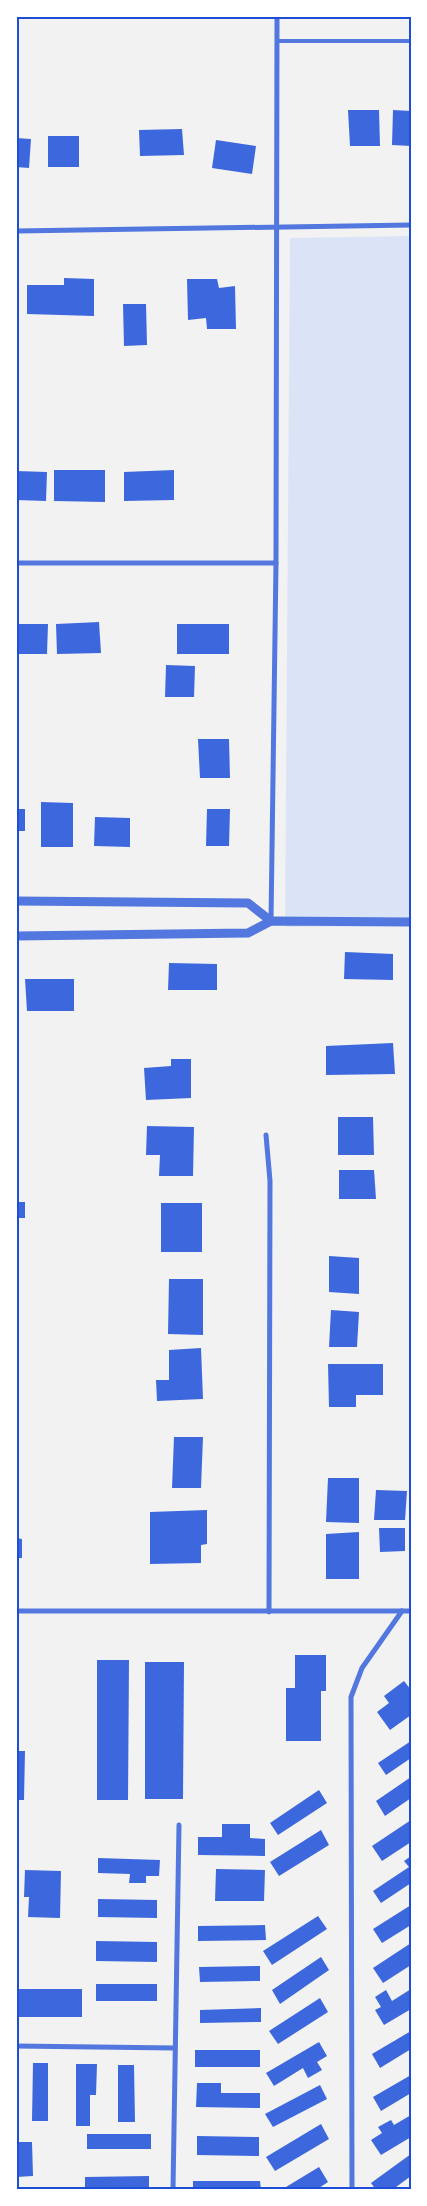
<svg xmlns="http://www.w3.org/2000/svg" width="427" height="2206" font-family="Georgia,serif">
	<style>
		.green { fill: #dbe4f7 }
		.building { fill: #3d67dc }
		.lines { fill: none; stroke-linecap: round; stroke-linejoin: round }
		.service { stroke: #5277de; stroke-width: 4 }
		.minor { stroke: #5277de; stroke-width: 5 }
		.tertiary { stroke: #5277de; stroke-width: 9 }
		.neatline { fill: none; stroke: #1d4ed8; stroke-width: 2 }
	</style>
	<rect width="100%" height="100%" fill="#f2f2f2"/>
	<polygon class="green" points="411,236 411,926 285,927 290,238"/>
	<g class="building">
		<polygon points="348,110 379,110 380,146 350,146"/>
		<polygon points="393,110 411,111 411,146 392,145"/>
		<polygon points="182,129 184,155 140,156 139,130"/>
		<rect x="48" y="136" width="31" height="31"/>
		<polygon points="16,138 31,139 29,168 16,167"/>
		<polygon points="216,140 256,146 252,174 212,168"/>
		<polygon points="64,278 94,279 94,316 27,314 27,285 64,285"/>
		<polygon points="187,279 217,279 219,288 235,286 236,329 207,329 206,318 188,320"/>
		<polygon points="123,304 146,304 147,345 124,346"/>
		<polygon points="54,470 105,470 105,502 54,501"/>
		<polygon points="174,470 174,500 124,501 124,472"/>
		<polygon points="16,471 47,472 46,501 16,500"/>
		<polygon points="99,622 101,653 57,654 56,624"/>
		<polygon points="16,624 48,624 47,654 16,654"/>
		<rect x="177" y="624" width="52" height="30"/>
		<polygon points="166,665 195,666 194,697 165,697"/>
		<polygon points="198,739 229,739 230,778 200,778"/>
		<polygon points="41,802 73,803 73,847 41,847"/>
		<rect x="16" y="809" width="9" height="22"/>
		<polygon points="207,809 230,809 229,846 206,846"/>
		<polygon points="95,817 130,818 130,847 94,846"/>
		<polygon points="345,952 393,954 393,980 344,979"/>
		<polygon points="169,963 217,964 217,990 168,990"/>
		<polygon points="25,979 74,979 74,1011 27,1011"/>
		<polygon points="393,1043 395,1074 326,1075 326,1046"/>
		<polygon points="171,1059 191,1059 191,1098 146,1100 144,1068 171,1066"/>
		<polygon points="338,1117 373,1117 374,1155 338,1155"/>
		<polygon points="147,1126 194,1127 193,1176 159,1176 160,1155 146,1155"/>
		<polygon points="339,1170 374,1170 376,1199 339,1199"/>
		<rect x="16" y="1202" width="9" height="16"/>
		<rect x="161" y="1203" width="41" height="49"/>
		<polygon points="329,1256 359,1258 359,1294 329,1292"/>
		<polygon points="169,1279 203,1279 203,1335 168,1334"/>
		<polygon points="331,1310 359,1312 357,1347 329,1347"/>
		<polygon points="201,1348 203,1399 157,1401 156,1380 169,1380 169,1350"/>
		<polygon points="328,1364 383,1364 383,1395 356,1395 356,1407 329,1407"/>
		<polygon points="174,1437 203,1437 201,1488 172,1488"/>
		<polygon points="328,1478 359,1478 359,1523 326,1522"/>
		<polygon points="376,1490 407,1491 405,1520 374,1520"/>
		<polygon points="207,1510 207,1544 201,1545 201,1563 150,1564 150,1512"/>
		<polygon points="379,1528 405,1528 405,1551 380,1552"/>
		<polygon points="359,1532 359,1579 326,1579 326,1534"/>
		<polygon points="16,1538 22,1539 22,1558 16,1558"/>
		<polygon points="295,1655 326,1655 326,1691 321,1691 321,1741 286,1741 286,1688 295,1688"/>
		<polygon points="97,1660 129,1660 128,1800 97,1800"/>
		<polygon points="145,1662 184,1662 183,1799 145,1799"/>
		<polygon points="404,1681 411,1690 411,1715 390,1730 377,1712 389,1703 384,1696"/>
		<rect x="16" y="1704" width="2" height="23"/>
		<polygon points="411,1741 411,1758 386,1775 378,1763"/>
		<polygon points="16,1751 25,1751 24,1800 16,1800"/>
		<polygon points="411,1777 411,1798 385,1816 376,1801"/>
		<polygon points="319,1790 327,1803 278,1835 270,1823"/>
		<polygon points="411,1820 411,1842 382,1861 372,1846"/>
		<polygon points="222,1824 250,1824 250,1838 265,1839 265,1856 198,1855 198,1837 222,1837"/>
		<polygon points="321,1830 329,1845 279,1876 270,1862"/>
		<polygon points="411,1856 411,1883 381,1903 373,1891 409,1867 404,1861"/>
		<polygon points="98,1858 160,1860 159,1876 146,1876 146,1883 129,1883 130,1874 98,1873"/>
		<polygon points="216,1869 265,1870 264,1901 215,1901"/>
		<polygon points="25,1870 61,1871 60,1918 28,1917 29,1897 24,1897"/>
		<polygon points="98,1899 157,1900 157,1918 98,1917"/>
		<polygon points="411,1905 411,1925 382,1943 373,1929"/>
		<polygon points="318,1916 327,1929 272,1965 263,1951"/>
		<polygon points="265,1925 266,1940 198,1941 198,1926"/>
		<polygon points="96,1941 157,1942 157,1962 96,1961"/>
		<polygon points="411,1943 411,1965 383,1983 373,1968"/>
		<polygon points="321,1957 329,1970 280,2004 272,1990"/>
		<polygon points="260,1966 260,1981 200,1982 199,1967"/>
		<rect x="96" y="1984" width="61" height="17"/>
		<rect x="16" y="1989" width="66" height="28"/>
		<polygon points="411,1989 411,2009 384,2025 375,2010 381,2007 375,1997 386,1990 392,2001"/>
		<polygon points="320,1998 328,2012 278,2044 269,2031"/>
		<polygon points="261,2008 261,2022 200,2023 200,2010"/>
		<polygon points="411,2031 411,2049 380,2068 372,2054"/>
		<polygon points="319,2042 327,2056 317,2062 322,2070 308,2078 303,2068 274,2086 266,2073"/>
		<rect x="195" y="2050" width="65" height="17"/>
		<polygon points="33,2063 48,2063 48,2121 32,2121"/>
		<polygon points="76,2064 97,2064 96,2095 90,2095 90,2126 76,2126"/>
		<polygon points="118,2065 134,2065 135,2122 118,2122"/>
		<polygon points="411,2075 411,2093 381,2111 373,2097"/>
		<polygon points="197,2083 221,2083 221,2093 260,2093 260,2108 196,2107"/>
		<polygon points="320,2085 327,2099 273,2127 265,2114"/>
		<polygon points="411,2115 411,2137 381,2155 371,2140 382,2133 378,2127 391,2120 394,2125"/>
		<polygon points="321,2124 329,2139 275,2171 266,2157"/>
		<rect x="87" y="2134" width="64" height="15"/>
		<polygon points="197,2136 259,2137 259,2156 197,2155"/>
		<polygon points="16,2142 32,2142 33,2176 16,2177"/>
		<polygon points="411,2154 411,2176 392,2190 376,2190 371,2183"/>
		<polygon points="319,2167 328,2182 316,2190 281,2190"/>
		<polygon points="149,2176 149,2190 85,2190 85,2177"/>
		<polygon points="193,2181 260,2181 261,2190 193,2190"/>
	</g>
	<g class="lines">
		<polyline class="service" points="277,41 411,41"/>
		<g class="minor">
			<polyline points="16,231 411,225"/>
			<polyline points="16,563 276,563"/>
			<polyline points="271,921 276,563 277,16"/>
			<polyline points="266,1135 270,1181 269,1612"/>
			<polyline points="16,1611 411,1611"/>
			<polyline points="16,2046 175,2048"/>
			<polyline points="173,2190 179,1825"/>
			<polyline points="352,2190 351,1697 362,1668 402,1611"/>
		</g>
		<g class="tertiary">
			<polyline points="16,901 248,903 271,921"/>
			<polyline points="16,936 248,933 271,921 411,922"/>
		</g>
	</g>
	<rect width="427" height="2206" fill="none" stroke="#ffffff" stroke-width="35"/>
	<rect x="18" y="18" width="392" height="2170" class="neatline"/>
</svg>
